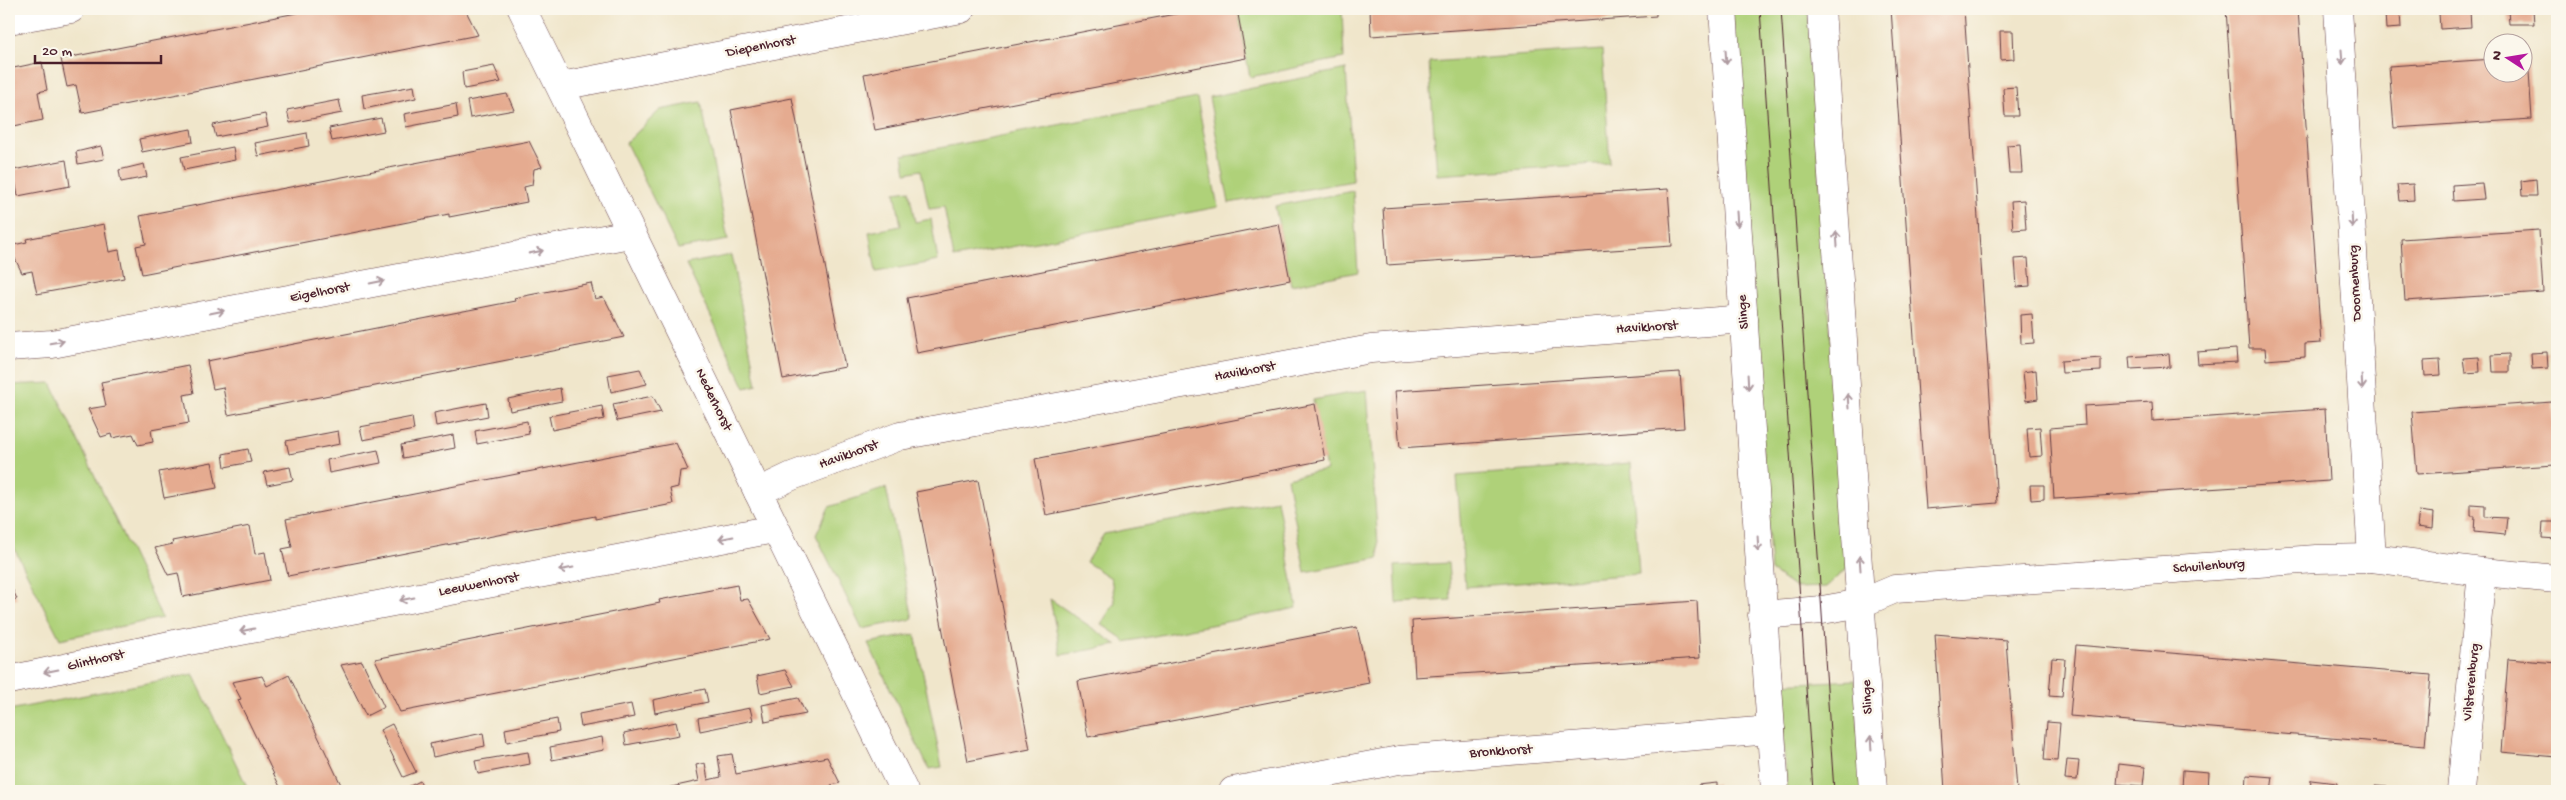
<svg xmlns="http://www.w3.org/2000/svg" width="2566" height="800" font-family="'Gochi Hand',sans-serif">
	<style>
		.green { fill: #afd179; stroke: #7c7852 }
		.building { fill: #e5ab90 }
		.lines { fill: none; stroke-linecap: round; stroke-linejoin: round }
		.minor-casing { stroke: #633d43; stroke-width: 29 }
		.secondary-casing { stroke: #633d43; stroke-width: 29 }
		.minor { stroke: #fff; stroke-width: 28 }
		.secondary { stroke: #fff; stroke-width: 28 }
		.tram { stroke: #4a1f2b; stroke-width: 1 }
		.oneway { stroke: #ae9aa0 }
		.labels { text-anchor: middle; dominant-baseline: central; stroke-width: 5; stroke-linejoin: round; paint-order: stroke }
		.street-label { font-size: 14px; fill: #4a1f2b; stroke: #fbf7ec }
	</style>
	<rect width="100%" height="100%" fill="#fbf7ec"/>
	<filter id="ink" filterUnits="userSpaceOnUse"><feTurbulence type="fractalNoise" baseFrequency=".02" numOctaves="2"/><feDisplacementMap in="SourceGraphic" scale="10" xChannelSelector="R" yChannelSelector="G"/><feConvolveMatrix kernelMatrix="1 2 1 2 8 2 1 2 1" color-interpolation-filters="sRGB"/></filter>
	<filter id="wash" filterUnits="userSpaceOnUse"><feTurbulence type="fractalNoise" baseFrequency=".0096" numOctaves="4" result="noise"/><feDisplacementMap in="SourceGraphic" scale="20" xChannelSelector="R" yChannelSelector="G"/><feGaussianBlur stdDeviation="1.12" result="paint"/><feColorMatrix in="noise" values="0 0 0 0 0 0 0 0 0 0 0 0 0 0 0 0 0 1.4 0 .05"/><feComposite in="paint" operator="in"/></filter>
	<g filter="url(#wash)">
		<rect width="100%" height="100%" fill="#f0e6cb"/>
		<g class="green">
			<polygon points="1237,9 1342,9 1344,58 1250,77"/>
			<polygon points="1732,9 1808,9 1847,568 1826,587 1796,588 1771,571"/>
			<polygon points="1602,50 1610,163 1437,175 1429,62"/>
			<polygon points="1346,69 1353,181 1229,203 1209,97"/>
			<polygon points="1197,98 1218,207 954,258 944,207 929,209 921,170 906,173 903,155"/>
			<polygon points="701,102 728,240 678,249 626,143 660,110"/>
			<polygon points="909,190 915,222 931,219 938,261 876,272 869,232 901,226 895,192"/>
			<polygon points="1353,191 1358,272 1291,285 1275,206"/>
			<polygon points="731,255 757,385 745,388 686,264"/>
			<polygon points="51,383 162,618 60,639 9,538 9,385"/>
			<polygon points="1367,390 1379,558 1305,572 1287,478 1326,470 1313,400"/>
			<polygon points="1631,463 1639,574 1465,587 1457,476"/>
			<polygon points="886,488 913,619 862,629 816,535 829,507"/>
			<polygon points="1277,500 1297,608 1124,642 1123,639 1101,624 1115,602 1111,578 1086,562 1104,534"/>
			<polygon points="1448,563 1451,600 1397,603 1395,566"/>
			<polygon points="1050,599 1117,645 1061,655"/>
			<polygon points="915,634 942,767 929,769 868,643"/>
			<polygon points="193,674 249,791 9,791 9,710"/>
			<polygon points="1855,680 1862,791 1787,791 1779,684"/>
		</g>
		<g id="blocks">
			<g class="building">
				<polygon points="317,9 465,9 478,35 82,113 76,85 67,87 61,59"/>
				<polygon points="1201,9 1237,9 1246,58 875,130 864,74"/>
				<polygon points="1370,9 1656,9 1656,16 1371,36"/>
				<polygon points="1891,9 1964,9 1997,503 1926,509"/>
				<polygon points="2226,9 2298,9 2321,343 2305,344 2305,357 2266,360 2265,348 2249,348"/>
				<polygon points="2508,9 2533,9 2534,24 2509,24"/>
				<polygon points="2470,11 2471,27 2440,29 2439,13"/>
				<polygon points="2400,12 2401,28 2386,29 2385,13"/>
				<polygon points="2000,31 2013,31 2014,59 2001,60"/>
				<polygon points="2528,56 2532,119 2394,128 2389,66 2494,59 2494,72 2524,72 2524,57"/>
				<polygon points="42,62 47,90 38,92 43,120 9,127 9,69"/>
				<polygon points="494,66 501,82 464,89 462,72"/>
				<polygon points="414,86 416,98 364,109 362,95"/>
				<polygon points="2016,87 2018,116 2005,116 2003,88"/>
				<polygon points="507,94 514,110 470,118 467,101"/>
				<polygon points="792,98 845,367 783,379 731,110"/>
				<polygon points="339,100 342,113 290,123 287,110"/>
				<polygon points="456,104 458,117 406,127 404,114"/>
				<polygon points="265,114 268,127 216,137 213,125"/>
				<polygon points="381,118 384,131 332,141 329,128"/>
				<polygon points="191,129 193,142 142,152 139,139"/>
				<polygon points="307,133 309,146 258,156 255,143"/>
				<polygon points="529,141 542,167 534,169 532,185 524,187 527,202 449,217 449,214 142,274 136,246 146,244 140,216"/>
				<polygon points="2020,144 2022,173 2009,173 2007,145"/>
				<polygon points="101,146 104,159 78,164 76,152"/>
				<polygon points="233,147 235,160 184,170 181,157"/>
				<polygon points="66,160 70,186 18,196 13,170"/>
				<polygon points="144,164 147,177 121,182 119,170"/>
				<polygon points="2536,179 2537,196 2522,196 2521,181"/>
				<polygon points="2482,183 2484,199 2453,201 2452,185"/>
				<polygon points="2413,184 2414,200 2399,201 2397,185"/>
				<polygon points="1668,189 1672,246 1387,265 1383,208"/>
				<polygon points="2024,200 2026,229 2013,230 2011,201"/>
				<polygon points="104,224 109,252 119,250 124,278 37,294 32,271 22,273 9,246 27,242 26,239"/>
				<polygon points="1279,224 1290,280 917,353 907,298"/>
				<polygon points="2539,230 2543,292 2405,301 2401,239"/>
				<polygon points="2028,258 2030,286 2017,287 2015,259"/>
				<polygon points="591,283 595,299 603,297 607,303 624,337 228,415 223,387 213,389 207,361 515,301 514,298"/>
				<polygon points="2032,314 2034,343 2021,344 2020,315"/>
				<polygon points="2236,349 2237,362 2198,364 2197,352"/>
				<polygon points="2547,352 2548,368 2532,369 2531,353"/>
				<polygon points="2169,354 2170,367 2130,369 2129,357"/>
				<polygon points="2509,354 2509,372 2493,372 2492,355"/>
				<polygon points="2479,357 2480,372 2465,373 2463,358"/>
				<polygon points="2101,358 2101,371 2062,373 2061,361"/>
				<polygon points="2440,360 2441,375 2425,376 2424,361"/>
				<polygon points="188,365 194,393 184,395 189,423 151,430 153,442 138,445 133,434 112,438 111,434 101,437 88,409 106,406 101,382"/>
				<polygon points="640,369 647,384 611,392 608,375"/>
				<polygon points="2036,370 2038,399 2026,401 2023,372"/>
				<polygon points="1680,372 1684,428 1400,448 1395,391"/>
				<polygon points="560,388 562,401 510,411 508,399"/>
				<polygon points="653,396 661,412 617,421 613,404"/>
				<polygon points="2152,402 2153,421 2325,409 2329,481 2054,499 2050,428 2085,425 2084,406"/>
				<polygon points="2552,402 2555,465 2417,474 2412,412"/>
				<polygon points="486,403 488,416 436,426 434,413"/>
				<polygon points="1315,404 1325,460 1046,515 1035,459"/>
				<polygon points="602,406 604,419 552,430 549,416"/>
				<polygon points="412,417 414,430 363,440 360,427"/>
				<polygon points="527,421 529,434 477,444 475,431"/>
				<polygon points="2040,427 2042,456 2029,457 2027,428"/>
				<polygon points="338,431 340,444 289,454 286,441"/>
				<polygon points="453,435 455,448 403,458 401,445"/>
				<polygon points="676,443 688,470 680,471 678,487 670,489 673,504 595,519 595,516 288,576 282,549 292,547 286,519"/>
				<polygon points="248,449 251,462 225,467 223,454"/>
				<polygon points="378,450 381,463 329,473 327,460"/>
				<polygon points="212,462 217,488 164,498 159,472"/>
				<polygon points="290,467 293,480 267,485 264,472"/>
				<polygon points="978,480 1030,749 968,761 916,492"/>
				<polygon points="2030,485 2044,485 2044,499 2031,500"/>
				<polygon points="2471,504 2485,505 2485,517 2507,518 2505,535 2474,532 2475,516 2471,516"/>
				<polygon points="2419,511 2434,513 2433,529 2417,527"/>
				<polygon points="2543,522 2557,522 2557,539 2542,538"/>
				<polygon points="250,526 255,554 265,552 270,580 183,597 178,573 168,575 155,548 173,544 172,541"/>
				<polygon points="9,582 17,599 9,600"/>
				<polygon points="737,585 740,600 748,599 770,639 400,712 375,659 660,603 659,600"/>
				<polygon points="1697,601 1700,658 1415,677 1412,621"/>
				<polygon points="1357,627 1369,683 1088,737 1078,681"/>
				<polygon points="1935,634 2006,640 2017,791 1945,791"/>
				<polygon points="2076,645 2431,675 2425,746 2070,716"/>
				<polygon points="2052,658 2065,659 2062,697 2049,696"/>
				<polygon points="2508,659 2557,663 2557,757 2501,752"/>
				<polygon points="362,661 384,707 366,716 341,665"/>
				<polygon points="785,670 794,686 760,693 757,676"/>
				<polygon points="289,675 306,711 344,791 282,791 238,700 241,699 232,682 262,676 267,686"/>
				<polygon points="705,689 708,702 655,713 653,700"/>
				<polygon points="798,698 806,714 765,722 762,705"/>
				<polygon points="631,704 634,717 581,727 579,714"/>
				<polygon points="750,708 753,720 700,731 698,718"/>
				<polygon points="557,719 559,732 507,742 505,729"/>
				<polygon points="676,722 679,735 626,745 624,733"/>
				<polygon points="2047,722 2060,723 2057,761 2044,760"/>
				<polygon points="392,724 416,772 403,777 380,730"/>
				<polygon points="483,733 485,746 433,757 430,744"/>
				<polygon points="602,737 604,750 552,760 550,747"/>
				<polygon points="528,752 530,764 478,774 475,761"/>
				<polygon points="732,754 736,774 827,757 840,783 831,785 831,791 653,791 699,781 696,765 705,763 708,780 721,777 718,756"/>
				<polygon points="2067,760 2079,761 2077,780 2065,779"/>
				<polygon points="2119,764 2145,767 2143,786 2117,784"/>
				<polygon points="2183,770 2209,772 2208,791 2182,789"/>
				<polygon points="2247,775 2273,777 2271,791 2246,791"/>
				<polygon points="2311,780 2337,783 2336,791 2310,791"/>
				<polygon points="420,781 425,791 410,791 408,787"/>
				<polygon points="1717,783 1717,791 1699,791 1698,785"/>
				<polygon points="2375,786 2401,788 2400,791 2375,791"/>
			</g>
		</g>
	</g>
	<g filter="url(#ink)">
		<use href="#blocks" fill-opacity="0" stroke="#633d43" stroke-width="1"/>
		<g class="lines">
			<defs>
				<g id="minor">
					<polyline points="522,9 904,791"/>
					<polyline points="2338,9 2372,558"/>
					<polyline points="9,20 71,9"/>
					<polyline points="561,86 961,9"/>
					<polyline points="9,347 52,344 630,234"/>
					<polyline points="758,492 792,476 900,436 1371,349 1744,319"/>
					<polyline points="1762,615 1822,610 1862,603 1895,589 2316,559 2372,558 2482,572 2557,579"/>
					<polyline points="9,680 184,642 774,529"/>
					<polyline points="1233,791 1399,760 1771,730"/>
					<polyline points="2461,791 2482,572"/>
				</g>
				<g id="secondary">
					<polyline points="1723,9 1775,791"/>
					<polyline points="1821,9 1873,791"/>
				</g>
			</defs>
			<use href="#minor" class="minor-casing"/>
			<use href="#secondary" class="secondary-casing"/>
			<use href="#minor" class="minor"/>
			<use href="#secondary" class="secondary"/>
			<g class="tram">
				<polyline points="1760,9 1813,791"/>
				<polyline points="1781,9 1834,791"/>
			</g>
		</g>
		<defs><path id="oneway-shaft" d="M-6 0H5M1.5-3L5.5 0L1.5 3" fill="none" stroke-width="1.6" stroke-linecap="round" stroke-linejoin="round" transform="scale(1.25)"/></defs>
		<g class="oneway">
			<use href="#oneway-shaft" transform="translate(1726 57) rotate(86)"/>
			<use href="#oneway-shaft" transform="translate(2342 57) rotate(86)"/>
			<use href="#oneway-shaft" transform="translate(1737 219) rotate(86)"/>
			<use href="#oneway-shaft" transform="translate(2352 220) rotate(87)"/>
			<use href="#oneway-shaft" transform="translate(1837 239) rotate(-94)"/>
			<use href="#oneway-shaft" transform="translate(536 252) rotate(-11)"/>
			<use href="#oneway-shaft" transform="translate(377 282) rotate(-11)"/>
			<use href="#oneway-shaft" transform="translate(217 312) rotate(-11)"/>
			<use href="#oneway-shaft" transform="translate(57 342) rotate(-10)"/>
			<use href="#oneway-shaft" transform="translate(1748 382) rotate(87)"/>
			<use href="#oneway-shaft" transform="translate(2362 382) rotate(87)"/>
			<use href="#oneway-shaft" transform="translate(1848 401) rotate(-94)"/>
			<use href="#oneway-shaft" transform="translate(726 538) rotate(169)"/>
			<use href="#oneway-shaft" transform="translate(1758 544) rotate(87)"/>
			<use href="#oneway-shaft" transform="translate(1860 563) rotate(-94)"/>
			<use href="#oneway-shaft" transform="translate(566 569) rotate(169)"/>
			<use href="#oneway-shaft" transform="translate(407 599) rotate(169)"/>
			<use href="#oneway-shaft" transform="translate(247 630) rotate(169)"/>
			<use href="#oneway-shaft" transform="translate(51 671) rotate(169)"/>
			<use href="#oneway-shaft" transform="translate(1871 743) rotate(-93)"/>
		</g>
	</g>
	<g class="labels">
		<g class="street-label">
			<text transform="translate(761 47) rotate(-11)">Diepenhorst</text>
			<text transform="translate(2356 283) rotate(-93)">Doornenburg</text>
			<text transform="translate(320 293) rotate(-11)">Eigelhorst</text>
			<text transform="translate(1744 312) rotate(-94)">Slinge</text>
			<text transform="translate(1647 328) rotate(-4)">Havikhorst</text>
			<text transform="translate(1245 372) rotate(-11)">Havikhorst</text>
			<text transform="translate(713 400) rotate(64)">Nederhorst</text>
			<text transform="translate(849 455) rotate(-20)">Havikhorst</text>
			<text transform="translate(2209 567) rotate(-4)">Schuilenburg</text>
			<text transform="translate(479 585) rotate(-11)">Leeuwenhorst</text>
			<text transform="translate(96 661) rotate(-13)">Glinthorst</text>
			<text transform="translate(2472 682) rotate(-84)">Vilsterenburg</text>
			<text transform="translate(1868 697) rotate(-93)">Slinge</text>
			<text transform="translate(1501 752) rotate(-4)">Bronkhorst</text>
		</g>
	</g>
	<rect width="2566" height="800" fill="none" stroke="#fbf7ec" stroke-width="30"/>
	<g transform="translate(2508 58) rotate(282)"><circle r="24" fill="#fbf7ec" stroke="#b4a19f"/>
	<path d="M0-4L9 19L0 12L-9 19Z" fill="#b5179e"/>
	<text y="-8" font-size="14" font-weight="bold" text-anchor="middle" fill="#4a1f2b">N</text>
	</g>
	<path d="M35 55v8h126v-8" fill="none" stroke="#4a1f2b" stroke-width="2.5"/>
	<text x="42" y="55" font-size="15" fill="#4a1f2b" stroke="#fbf7ec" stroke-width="4" paint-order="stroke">20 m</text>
</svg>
